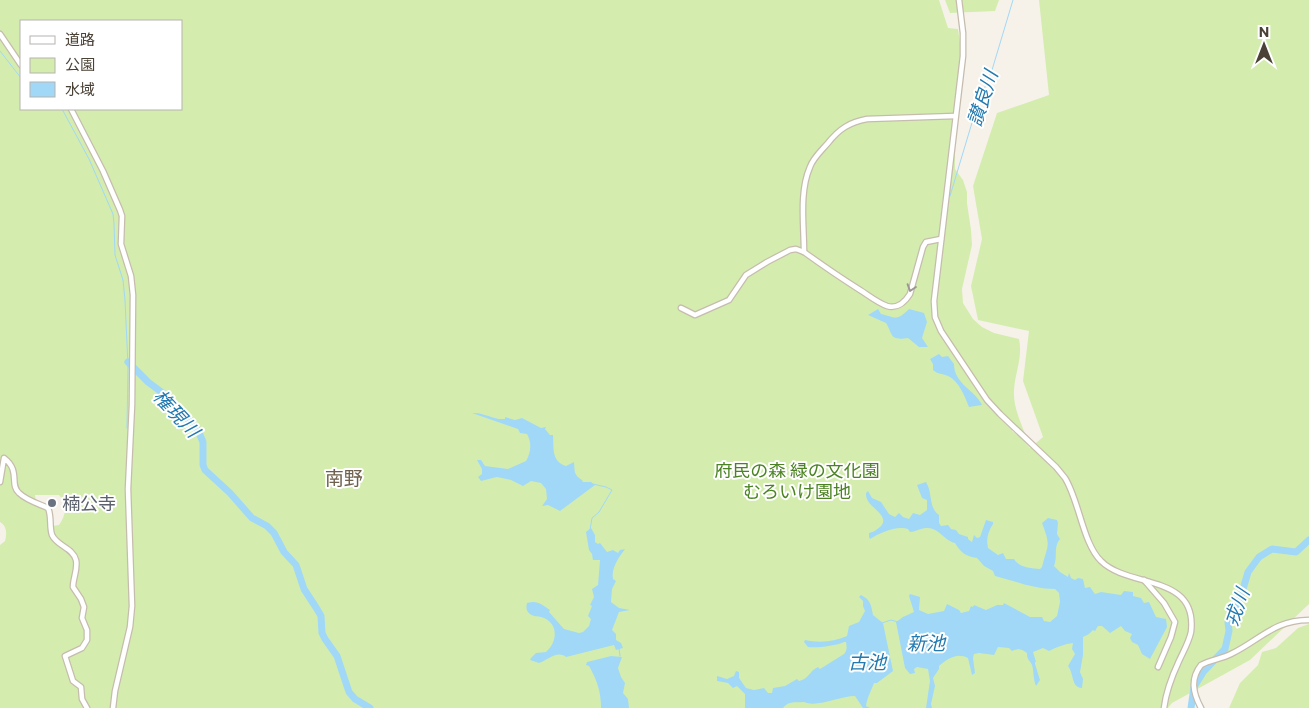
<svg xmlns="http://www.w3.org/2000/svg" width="1309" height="708" font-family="Commissioner,'Noto Sans JP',sans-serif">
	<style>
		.green { fill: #d4edaf; fill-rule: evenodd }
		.water { fill: #a1d8f7 }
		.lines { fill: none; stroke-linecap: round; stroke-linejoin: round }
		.stream { stroke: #a1d8f7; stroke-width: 1 }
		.river { stroke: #a1d8f7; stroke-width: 7 }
		.minor-casing { stroke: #c6bcae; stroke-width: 7 }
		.minor { stroke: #fff; stroke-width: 4.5 }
		.oneway { stroke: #9c9791 }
		.worship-dot { fill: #6b7280; stroke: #fff; stroke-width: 2 }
		.labels { text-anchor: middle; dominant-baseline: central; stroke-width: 4; stroke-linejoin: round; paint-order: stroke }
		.park-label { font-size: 18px; fill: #4b8323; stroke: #fff }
		.worship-label { font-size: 18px; fill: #5b616d; stroke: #fff; text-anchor: start }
		.water-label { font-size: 19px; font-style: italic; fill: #227ab0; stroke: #fff }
		.neighbourhood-label { font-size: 19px; fill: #6f604d; stroke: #fff }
	</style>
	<rect width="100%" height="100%" fill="#f6f2ea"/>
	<g class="green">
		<path d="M0 0H939L948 28 958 29 961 50 951 134 955 141V169L963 180 967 192V203L971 230 972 245 962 289 963 303 973 319 982 327 994 333 1019 339C1023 358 1015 372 1014 390 1013 406 1020 421 1026 436L1016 425 1012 431 1018 435 1030 448 1043 437 1023 381 1029 331 978 320 971 286 982 239 973 186 997 113 1049 95 1039 0H1309V604L1250 660 1172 703 1168 708H0V545L5 541C7 534 7 526 0 522ZM21 21H181V109H21ZM35 495H59C68 504 66 515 59 525L52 526 50 509 36 501Z"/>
		<polygon points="945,0 999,0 995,11 950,13"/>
		<polygon points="1309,624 1309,708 1229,708 1240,683 1258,665 1262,652 1276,648 1298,628"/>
	</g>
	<g class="water">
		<path d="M878 309 881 314C895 317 896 322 909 309L924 313 927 322 922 338 928 347H919L908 338C889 341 893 334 886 323L868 315Z"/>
		<path d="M939 354 942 357 948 356 954 364C954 384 975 390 982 405L969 407C965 397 959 381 948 376 941 373 939 375 933 370V364L930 359Z"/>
		<path d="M472 413C484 412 493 420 505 419V417L515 420 522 418 541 428 546 427 545 429 550 435H553C554 448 551 461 566 466L574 462C575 471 573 474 582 480L583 482H591L595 485 560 511 548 505 542 506 547 499 546 489 541 483 531 481 523 486 511 480 497 477 481 481 478 477 482 474V469L477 460H481L485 466 508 469 526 461C531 452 532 443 527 434L520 433 518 429Z"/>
		<path d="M926 482C933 493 928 507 939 515V523L941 526 948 525 951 529 956 530 959 534 968 537V539L972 542 974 535 977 538 980 537 986 520 993 522V524C988 532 986 538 988 548L998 555 1003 553 1006 559H1014C1019 568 1032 568 1040 569L1042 567C1048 543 1051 547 1042 523L1048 518 1057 520 1058 523 1057 534 1060 539C1053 547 1058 557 1054 566L1060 572 1068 577 1069 573 1071 578 1075 580 1078 578 1083 579 1085 588 1090 587 1095 594 1101 592 1121 595 1124 591 1133 592V596L1141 598 1144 603 1149 602 1156 617 1166 619 1167 627 1150 659 1142 654 1138 645 1132 642 1130 638 1132 634 1125 631 1121 626 1110 633 1102 626H1098L1095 631 1093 630 1089 634 1083 637V655L1080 672 1083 679 1082 688C1071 688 1074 673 1068 666L1075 654 1072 649 1073 643C1065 644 1056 647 1049 651L1043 648 1033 652 1036 662H1035V664L1040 680 1036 686C1033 679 1034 671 1032 665 1029 659 1027 660 1027 653 1022 649 1018 648 1012 651L1009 648 998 647 994 655 979 653 974 654 973 658 975 673 972 675 968 658C957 652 947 659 939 666V669L933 678 935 686 931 704 932 708H926L930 681 928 669 917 667 914 669 915 673 910 674 905 668 896 622 903 617 914 612 909 596 910 594 920 597 919 610 928 614 944 611 947 604 959 610 961 613 969 611 971 606 973 607 974 605 986 610 997 605H1003L1004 603 1030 617H1042L1044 621 1050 622 1057 616 1060 602 1059 593 1055 589C1033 589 1015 581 995 576L993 571 984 566 977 558C965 556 961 553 955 543 943 540 939 527 926 528 921 528 915 532 910 532L908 529C897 525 879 533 870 539L869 537V533C874 532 876 530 880 527 891 517 871 508 868 501 866 498 866 495 866 493L868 491 872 498 881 502 889 514 895 517 899 513 903 517 909 519 913 513 920 515 927 510V500L922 498 917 485Z"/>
		<path d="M591 528 595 535V542L598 544 600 543 607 552 613 550 618 553 620 550 625 549C619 557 611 568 613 579L616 581 612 589 611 602 619 608 630 610 619 612 612 630 616 634V640L621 643 623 648 616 650 614 645 566 657C557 650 548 660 539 663L530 660 531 658 536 653 546 652C558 642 559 622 541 617 538 616 534 617 530 614 526 611 526 607 527 603 538 600 542 605 550 610L549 612 564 629 579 633 583 632 589 626 591 619 588 616 592 606 590 605 594 597 592 589 598 585 600 560H593L592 554 589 550 586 532Z"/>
		<path d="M861 595C871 600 871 605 873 615L883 623 893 671 877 683H874C871 691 867 698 866 706L870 708H863L855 696C840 696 817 708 804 702 796 703 789 700 783 708H745V694L737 686 733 688 728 683 717 681V676L727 679 734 676 736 671 739 672V678L746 688 754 690 764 688 768 693H772L773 688 785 686 797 679 799 681C809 679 809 671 818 667L820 669 844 654C847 651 847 647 846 642H844C836 646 817 648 808 647L804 642 805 640C820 643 833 642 847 636L849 626 859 622 865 611 863 606V601L859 597Z"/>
		<path d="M611 656 622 657 618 668 621 677 625 683 623 693 628 699 629 708H601C601 692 597 680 589 666L586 665 587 662Z"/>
	</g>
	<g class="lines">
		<g class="stream">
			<polyline points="0,51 21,78"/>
			<polyline points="62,109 89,159 113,214 114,224 115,255 123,280 125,300 128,366 127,428"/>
			<polyline points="950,196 977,106 992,70 1013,0"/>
			<polyline points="590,530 592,518 599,512 612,490 606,487 593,484"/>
			<polyline points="882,623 891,620 898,622"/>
			<polyline points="619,648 620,656"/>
		</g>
		<g class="river">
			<polyline points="128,362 148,382 168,397 187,419 197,428 203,442 203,465 205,470 230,493 252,518 267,526 274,533 284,552 296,565 304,589 317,609 321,616 322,633 325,639 337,656 349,692 355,699 370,708"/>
			<polyline points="1191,708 1194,687 1204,671 1225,649 1229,631 1228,622 1241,596 1248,572 1259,557 1272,549 1296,552 1309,540"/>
		</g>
		<defs>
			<g id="minor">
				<path d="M959 0 963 33V56L934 301 935 317 941 331 987 400 1000 414 1056 467 1065 478C1079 500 1083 544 1101 561 1129 589 1198 573 1191 632 1189 642 1183 652 1179 661 1172 676 1166 691 1164 708"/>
				<polyline points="0,34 21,65"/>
				<polyline points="71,109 103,171 120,210 122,216 121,244 131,276 133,295 132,405 128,489 132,606 130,627 115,691 113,708"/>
				<path d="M804 252C804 225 799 192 810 167 813 158 822 150 828 143 839 129 850 122 867 119L955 116"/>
				<path d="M681 308 695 315 729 300 746 275 767 262 790 250 796 249 804 252C822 265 841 278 860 290 868 295 878 303 887 306 897 309 905 302 910 294L923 247 926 242 941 239"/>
				<path d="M0 482 4 458C21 471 9 484 19 493 26 500 39 504 48 508 52 517 49 526 52 535 57 546 73 548 76 560 78 569 73 578 73 587L81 599 84 607 82 618 87 630V640L82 648 65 656 73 681 81 687 82 699 87 708"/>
				<polyline points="1144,580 1164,603 1175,622 1171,637 1158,667"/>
				<path d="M1201 708C1193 693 1190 679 1201 665 1210 660 1221 659 1231 654 1260 640 1274 620 1309 620"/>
			</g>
		</defs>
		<use href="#minor" class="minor-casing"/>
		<use href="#minor" class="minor"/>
	</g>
	<defs><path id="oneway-chevron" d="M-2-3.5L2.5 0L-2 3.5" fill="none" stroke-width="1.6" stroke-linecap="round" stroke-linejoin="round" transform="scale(1.25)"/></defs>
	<use class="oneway" href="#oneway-chevron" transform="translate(911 288) rotate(108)"/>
	<circle class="worship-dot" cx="52" cy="503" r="5"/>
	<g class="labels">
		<g class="park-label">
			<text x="797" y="470">府民の森 緑の文化園<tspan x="797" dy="21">むろいけ園地</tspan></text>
		</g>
		<g class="worship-label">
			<text x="62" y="503">楠公寺</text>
		</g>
		<g class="water-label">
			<text transform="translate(982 98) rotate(-72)">讃良川</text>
			<text transform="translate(177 413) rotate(47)">権現川</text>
			<text transform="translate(1236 607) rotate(-70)">戎川</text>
			<text x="926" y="642">新池</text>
			<text x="867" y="661">古池</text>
		</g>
		<g class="neighbourhood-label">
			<text x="344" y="477">南野</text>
		</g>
	</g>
	<rect x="20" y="20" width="162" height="90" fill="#ffffff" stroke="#b7b3af"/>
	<rect x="30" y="36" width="25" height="8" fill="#ffffff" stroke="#b7b3af"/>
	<text x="65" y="45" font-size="15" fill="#4b4237">道路</text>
	<rect x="30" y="58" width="25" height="15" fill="#d4edaf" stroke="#b7b3af"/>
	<text x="65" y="70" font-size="15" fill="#4b4237">公園</text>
	<rect x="30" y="82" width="25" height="15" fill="#a1d8f7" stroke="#b7b3af"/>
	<text x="65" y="95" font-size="15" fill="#4b4237">水域</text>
	<g transform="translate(1264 45)" stroke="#ffffff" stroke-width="4" paint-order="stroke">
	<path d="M0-4L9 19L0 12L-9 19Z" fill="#4b4237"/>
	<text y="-8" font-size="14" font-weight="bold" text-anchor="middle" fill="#4b4237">N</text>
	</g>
</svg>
